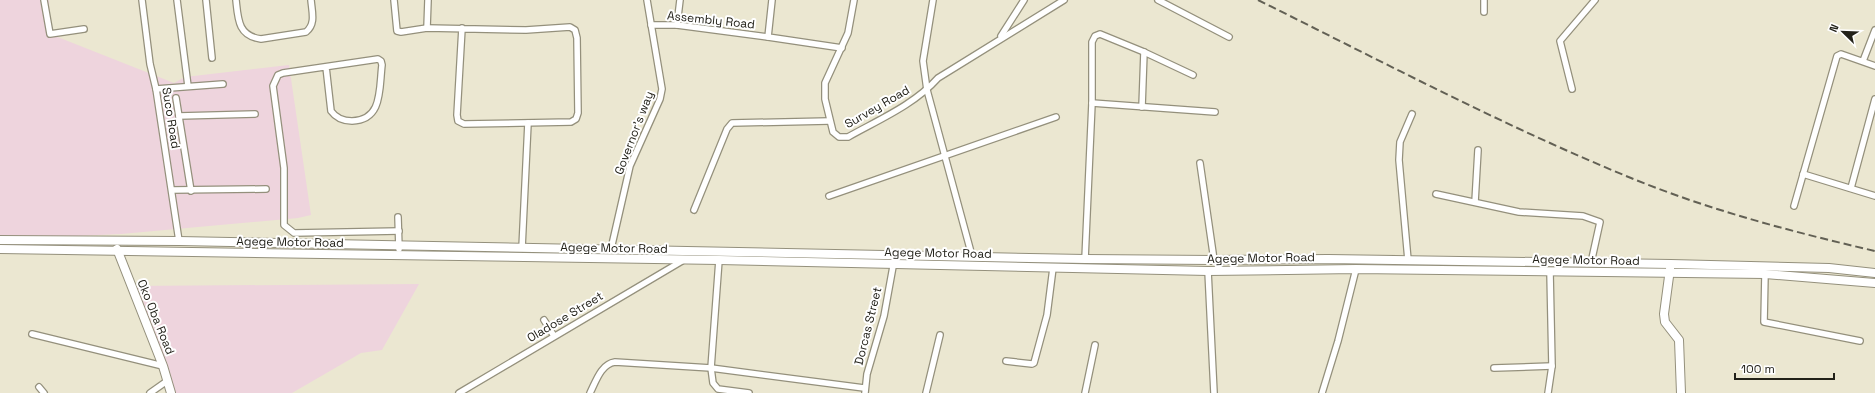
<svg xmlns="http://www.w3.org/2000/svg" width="1875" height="393" font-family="'Space Grotesk',sans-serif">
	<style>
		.industrial { fill: #eed4dd }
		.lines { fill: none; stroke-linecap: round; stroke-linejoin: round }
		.street-casing { stroke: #94907c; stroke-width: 8 }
		.secondary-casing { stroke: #94907c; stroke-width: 10 }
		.street { stroke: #fff; stroke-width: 5.5 }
		.secondary { stroke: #fff; stroke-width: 8 }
		.rail { stroke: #626054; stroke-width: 2; stroke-dasharray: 8 4; stroke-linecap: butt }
		.labels { text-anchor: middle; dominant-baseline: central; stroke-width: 4; stroke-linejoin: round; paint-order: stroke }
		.street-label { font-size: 12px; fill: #222119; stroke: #fff }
	</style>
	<rect width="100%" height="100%" fill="#ebe7d1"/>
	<g class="industrial">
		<polygon points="0,0 49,0 50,34 174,83 185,77 289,65 311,215 298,218 121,234 33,238 0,237"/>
		<polygon points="419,284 382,350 361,353 292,393 171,393 128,286"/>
	</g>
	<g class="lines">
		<defs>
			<g id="street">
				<polyline points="44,0 50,34 84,29"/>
				<polyline points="142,0 150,64 156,89 179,241"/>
				<polyline points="177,0 188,86"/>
				<polyline points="206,0 212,58"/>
				<path d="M236 0C238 19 238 36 261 39L306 32C316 24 312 12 311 0"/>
				<polyline points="394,0 397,31 401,32 427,28 526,30 570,27 575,30 577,38 578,113 576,119 571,122 464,124 458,121 457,115 462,28"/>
				<polyline points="772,0 768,37 842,48"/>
				<path d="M854 0 848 33 825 83V99L833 132 839 137H848C878 120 914 105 938 78L1064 0"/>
				<polyline points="933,0 923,61 927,90 972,256"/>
				<polyline points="1158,0 1229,37"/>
				<polyline points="1484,12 1484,0"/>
				<polyline points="651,25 677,25 768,37"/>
				<polyline points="677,25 680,0"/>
				<polyline points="427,28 428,0"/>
				<polyline points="1001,36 1024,0"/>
				<polyline points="1863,61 1875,30"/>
				<path d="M326 67 331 111C336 118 344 121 352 121 383 120 379 89 382 65L381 61 378 59 283 73 278 75 273 86 284 168V225L294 233 399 231"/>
				<polyline points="156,89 223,84"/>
				<polyline points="1572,89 1560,41 1595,0"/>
				<polyline points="176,98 191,191"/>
				<polyline points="1092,103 1215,112"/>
				<polyline points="1142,107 1144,52"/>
				<polyline points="179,116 255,114"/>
				<polyline points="1200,163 1214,260"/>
				<polyline points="1803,174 1875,196"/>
				<polyline points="1851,188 1875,99"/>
				<polyline points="172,190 266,189"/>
				<polyline points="1436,194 1519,212 1583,216 1600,222 1591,263"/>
				<polyline points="829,196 1056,117"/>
				<polyline points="1475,202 1478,150"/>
				<polyline points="1794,206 1837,56 1841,54 1875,66"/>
				<polyline points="694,210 727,129 732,123 829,121"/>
				<polyline points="398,217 399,249"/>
				<polyline points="522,248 528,123"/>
				<polyline points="611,249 630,166 660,99 662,89 647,0"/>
				<polyline points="1085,259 1092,103 1092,42 1095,36 1100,34 1144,52 1193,75"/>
				<polyline points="719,260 711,368 713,383 718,389 749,393"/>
				<polyline points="1408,260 1399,160 1400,142 1412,114"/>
				<polyline points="1208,271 1214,393"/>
				<polyline points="1765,274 1764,322 1860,341"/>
				<polyline points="544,320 554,336"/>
				<polyline points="32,334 163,366"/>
				<polyline points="1006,361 1032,364 1034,363 1047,315 1053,268"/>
				<polyline points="1494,368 1552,366"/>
				<polyline points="39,387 44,393"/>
				<polyline points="150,393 167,381"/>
				<polyline points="459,393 682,261 683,259"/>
				<path d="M590 393C596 381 601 364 615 362L711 368 864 388"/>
				<polyline points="865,393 867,374 884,316 894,261"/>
				<polyline points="926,393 940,335"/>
				<polyline points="1085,393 1095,345"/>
				<polyline points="1322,393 1338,341 1356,269"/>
				<polyline points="1548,393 1552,366 1550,272"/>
			</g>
			<g id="secondary">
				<polyline points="0,240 179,241 1085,259 1214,260 1328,259 1671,264 1829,268 1875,273"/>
				<polyline points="0,249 719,260 1208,271 1356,269 1765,274 1875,283"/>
				<polyline points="117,249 163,366 171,393"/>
				<polyline points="1670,269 1664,314 1665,322 1679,340 1681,393"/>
			</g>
		</defs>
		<use href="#street" class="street-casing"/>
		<use href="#secondary" class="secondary-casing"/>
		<use href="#street" class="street"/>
		<use href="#secondary" class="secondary"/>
		<path class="rail" d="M1258 0C1381 61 1504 126 1631 178 1709 210 1793 232 1875 251"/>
	</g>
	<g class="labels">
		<g class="street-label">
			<text transform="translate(711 20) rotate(6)">Assembly Road</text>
			<text transform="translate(877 107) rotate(-30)">Survey Road</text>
			<text transform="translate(171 118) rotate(81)">Suco Road</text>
			<text transform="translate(634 133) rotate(-69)">Governor's way</text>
			<text transform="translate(290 242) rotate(1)">Agege Motor Road</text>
			<text transform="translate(614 248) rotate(1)">Agege Motor Road</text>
			<text transform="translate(938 253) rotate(1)">Agege Motor Road</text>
			<text transform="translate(1261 258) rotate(-1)">Agege Motor Road</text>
			<text transform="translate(1586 260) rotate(1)">Agege Motor Road</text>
			<text transform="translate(156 317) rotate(68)">Oko Oba Road</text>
			<text transform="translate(565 317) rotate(-31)">Oladose Street</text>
			<text transform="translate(868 326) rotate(-76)">Dorcas Street</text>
		</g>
	</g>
	<g transform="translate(1843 32) rotate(293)" stroke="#ffffff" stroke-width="3" paint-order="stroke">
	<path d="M0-3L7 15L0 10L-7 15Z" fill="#222119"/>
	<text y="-6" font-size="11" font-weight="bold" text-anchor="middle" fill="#222119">N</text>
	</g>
	<path d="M1735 373v6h99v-6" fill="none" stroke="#222119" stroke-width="2"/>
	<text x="1741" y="373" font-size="12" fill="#222119" stroke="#ffffff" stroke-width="3" paint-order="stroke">100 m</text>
</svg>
